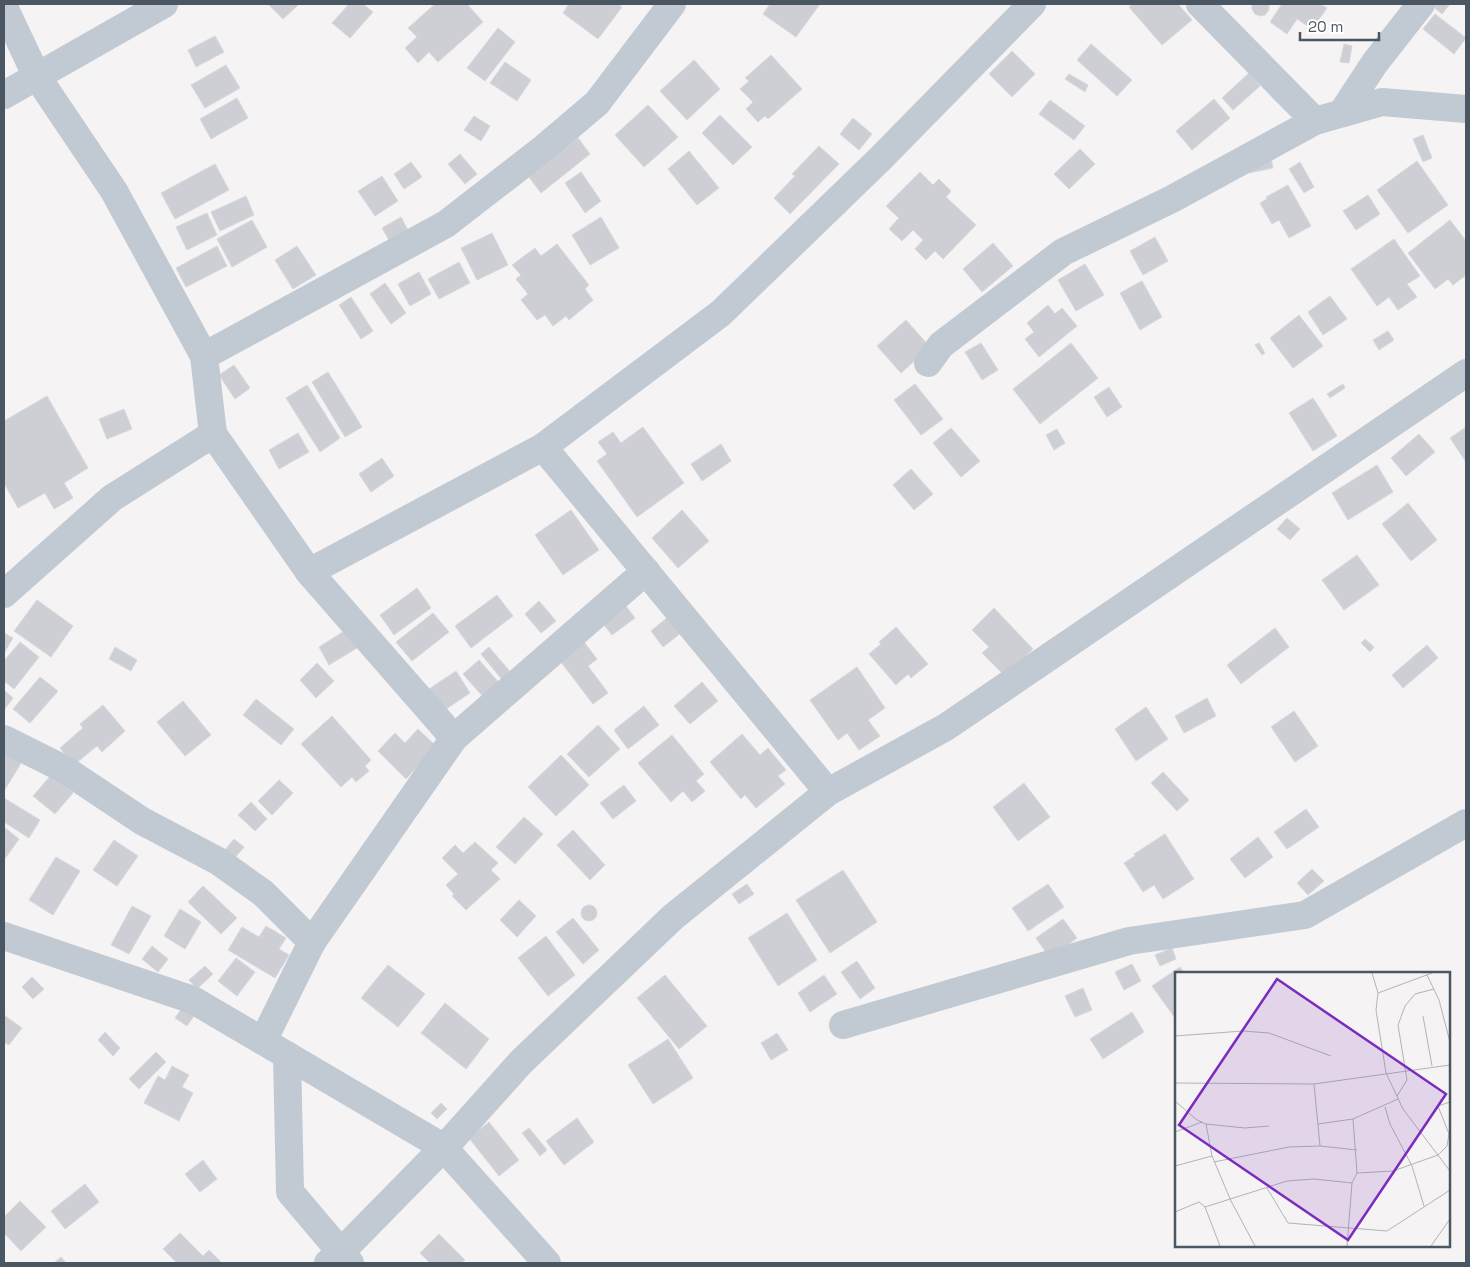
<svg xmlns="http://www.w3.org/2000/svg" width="1470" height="1267" font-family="'Space Grotesk',sans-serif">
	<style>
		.building { fill: #cdcfd5; stroke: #d7d9de }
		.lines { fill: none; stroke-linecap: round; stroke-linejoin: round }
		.minor { stroke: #c1cad2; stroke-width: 28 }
		.inset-road { fill: none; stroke: #b1b4b9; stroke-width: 1 }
		.view { fill: #7b2cbf; fill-opacity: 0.15; stroke: #7b2cbf; stroke-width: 2.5 }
		.inset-edge { fill: none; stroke: #4a5661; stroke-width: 2.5 }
	</style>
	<rect width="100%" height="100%" fill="#f5f3f3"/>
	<g class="building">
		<polygon points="268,4 297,4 298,5 283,19"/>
		<polygon points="349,4 363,4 373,12 350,38 332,23"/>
		<polygon points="435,4 467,4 483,22 438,62 429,52 418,63 405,48 417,37 408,28"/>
		<polygon points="569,4 618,4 622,7 598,39 563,13"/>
		<polygon points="770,4 820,4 796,37 763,14"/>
		<polygon points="1133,4 1178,4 1192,20 1162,45 1129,7"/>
		<polygon points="1252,4 1269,4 1269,10 1265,15 1260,16 1255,14 1252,9"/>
		<polygon points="1282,4 1320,4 1327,8 1312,29 1297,19 1287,34 1270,22"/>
		<polygon points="1430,4 1450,4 1442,14"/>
		<polygon points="1435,14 1466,38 1454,54 1423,29"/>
		<polygon points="498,28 515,42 485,81 467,68"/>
		<polygon points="215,36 224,52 196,67 188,50"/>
		<polygon points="1091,44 1132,80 1117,96 1077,60"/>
		<polygon points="1344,44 1352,46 1349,63 1340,62"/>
		<polygon points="1012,51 1035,74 1012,97 989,74"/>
		<polygon points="771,55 802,89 768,119 765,116 758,122 746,109 753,102 740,89 749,81 745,78"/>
		<polygon points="694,60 720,89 687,120 660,91"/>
		<polygon points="505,62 531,80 517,101 490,83"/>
		<polygon points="226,65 240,88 205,108 191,85"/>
		<polygon points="1249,73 1260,86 1233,110 1222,98"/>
		<polygon points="1069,74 1088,85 1085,92 1065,79"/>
		<polygon points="237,98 248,118 211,139 200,119"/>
		<polygon points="1214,99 1230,118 1192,150 1176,131"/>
		<polygon points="1050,100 1085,126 1074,140 1039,114"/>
		<polygon points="648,105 678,137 644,167 615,135"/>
		<polygon points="720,115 752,147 733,165 702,133"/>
		<polygon points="474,116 490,126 481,141 464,130"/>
		<polygon points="853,118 872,134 859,150 840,134"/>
		<polygon points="1423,135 1432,158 1423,162 1413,139"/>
		<polygon points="578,138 590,154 541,193 529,177"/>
		<polygon points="819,146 839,164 790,214 774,198 795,176 792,174"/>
		<polygon points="1080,149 1095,164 1069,189 1054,174"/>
		<polygon points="689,151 719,188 697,205 668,169"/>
		<polygon points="460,154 477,174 465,184 448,164"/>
		<polygon points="1271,157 1273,168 1249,173 1246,162"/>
		<polygon points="1417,161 1448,205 1408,233 1377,190"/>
		<polygon points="411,162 422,177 404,189 394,174"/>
		<polygon points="1300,162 1314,187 1304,193 1289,169"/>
		<polygon points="215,164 229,190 175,219 161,193"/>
		<polygon points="581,172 601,201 585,213 565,183"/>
		<polygon points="920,172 933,185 939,179 951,191 946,197 976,225 943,259 935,251 926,260 915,249 923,240 913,230 902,241 889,229 899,218 886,206"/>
		<polygon points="382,176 398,201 375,216 358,191"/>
		<polygon points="1288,185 1311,226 1289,238 1279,220 1272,224 1260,203 1267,199 1266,197"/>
		<polygon points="1368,195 1380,214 1356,230 1343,211"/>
		<polygon points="246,196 254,215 220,231 211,212"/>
		<polygon points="207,213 217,235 187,250 176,227"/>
		<polygon points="401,217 409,232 390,242 382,228"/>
		<polygon points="601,217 619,248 590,265 572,235"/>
		<polygon points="252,220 267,247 232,267 217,239"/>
		<polygon points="1450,220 1466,241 1466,275 1453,285 1448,279 1435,289 1408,253"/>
		<polygon points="492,233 508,265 477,280 461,248"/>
		<polygon points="1155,237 1168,261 1143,275 1130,251"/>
		<polygon points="1394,239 1420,276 1407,284 1417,297 1398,310 1389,297 1377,306 1351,269"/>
		<polygon points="993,243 1013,266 982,292 963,269"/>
		<polygon points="557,244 589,285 585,289 593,300 569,320 566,316 553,326 545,315 537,320 521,300 528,294 516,279 521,275 512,265 535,248 541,256"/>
		<polygon points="217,246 227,266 186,287 176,268"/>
		<polygon points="297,246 316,275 293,289 275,260"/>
		<polygon points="459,262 470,283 439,299 428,279"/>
		<polygon points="1085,264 1104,295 1076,311 1058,280"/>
		<polygon points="419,272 431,294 410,306 398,284"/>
		<polygon points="1142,281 1162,317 1140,330 1120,293"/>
		<polygon points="385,283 406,313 391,324 370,294"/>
		<polygon points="1330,296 1347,319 1323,335 1308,312"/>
		<polygon points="351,297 373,331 361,339 339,305"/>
		<polygon points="1048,305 1055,314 1062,308 1077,326 1039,357 1025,339 1034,332 1027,323"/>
		<polygon points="1299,315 1323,346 1293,368 1270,338"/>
		<polygon points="906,320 930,347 901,373 877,346"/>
		<polygon points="1388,331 1394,340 1379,350 1373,340"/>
		<polygon points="981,343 998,370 982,380 965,352"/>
		<polygon points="1071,343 1098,378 1040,424 1013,389"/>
		<polygon points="1259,343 1265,353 1262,355 1255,345"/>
		<polygon points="234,365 250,388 235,399 219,375"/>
		<polygon points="328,372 362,427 345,437 312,382"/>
		<polygon points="915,384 943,419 921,435 894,400"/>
		<polygon points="1343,384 1345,388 1330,398 1327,394"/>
		<polygon points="307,385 340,438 320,452 286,398"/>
		<polygon points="1109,387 1122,407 1107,417 1094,397"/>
		<polygon points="47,396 88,468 64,483 73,498 54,509 45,493 18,508 4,483 4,421"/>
		<polygon points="1313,398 1337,436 1313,451 1289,413"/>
		<polygon points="124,409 132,429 107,439 99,419"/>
		<polygon points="643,427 684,483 637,517 597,461 607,454 598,442 613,432 621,443"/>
		<polygon points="1466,427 1466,462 1450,438"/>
		<polygon points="951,428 980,461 961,477 933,443"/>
		<polygon points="1057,429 1065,443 1054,450 1046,435"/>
		<polygon points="298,433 309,452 279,469 269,450"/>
		<polygon points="1419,434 1435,452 1406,476 1391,458"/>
		<polygon points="721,444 731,461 702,481 691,464"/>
		<polygon points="382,458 394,476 371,492 359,474"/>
		<polygon points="1377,465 1393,492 1348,520 1332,493"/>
		<polygon points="911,469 933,494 914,510 893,485"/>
		<polygon points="1408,503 1437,540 1411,561 1382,524"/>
		<polygon points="571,510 599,550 563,575 535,535"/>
		<polygon points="682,510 709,541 678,568 652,538"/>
		<polygon points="1287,518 1300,529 1290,540 1277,529"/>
		<polygon points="1357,555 1379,585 1344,610 1322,580"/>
		<polygon points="417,588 431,608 394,635 380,615"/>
		<polygon points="497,595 513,616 471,648 455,626"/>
		<polygon points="620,598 635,618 612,635 597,616"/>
		<polygon points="37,600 73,626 51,657 14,631"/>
		<polygon points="539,601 556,621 541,633 525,614"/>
		<polygon points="994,608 1033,649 1005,676 982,653 989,647 972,630"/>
		<polygon points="433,613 449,632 412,661 396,642"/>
		<polygon points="668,617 681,633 663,647 651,631"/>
		<polygon points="896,627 928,664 911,678 908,674 896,685 869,654 881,644 879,642"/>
		<polygon points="1275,628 1289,647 1241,684 1227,665"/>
		<polygon points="346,630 357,648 329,665 319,647"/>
		<polygon points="4,633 13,638 4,653"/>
		<polygon points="1365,639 1374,647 1370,652 1361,643"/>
		<polygon points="20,642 39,657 14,689 4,681 4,661"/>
		<polygon points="584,642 597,659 588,666 608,693 593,704 561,662"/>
		<polygon points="1427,645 1438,658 1403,688 1392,675"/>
		<polygon points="115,647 137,660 131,671 109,659"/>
		<polygon points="489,647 513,675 504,682 481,654"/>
		<polygon points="479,660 501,685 485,699 463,674"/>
		<polygon points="317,663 334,681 316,698 300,680"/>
		<polygon points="857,667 885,708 868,720 880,736 859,750 847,733 838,740 810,700"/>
		<polygon points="456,671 470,693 443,711 429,689"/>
		<polygon points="40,677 58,691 30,723 13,709"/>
		<polygon points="702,682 718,701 690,724 674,706"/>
		<polygon points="4,690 13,698 4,710"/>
		<polygon points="1207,698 1216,716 1184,733 1175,716"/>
		<polygon points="256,699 294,729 281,745 243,715"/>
		<polygon points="183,701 211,735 185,756 157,722"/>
		<polygon points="103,705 125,731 102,752 97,746 74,765 60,748 83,728 80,724"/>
		<polygon points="644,706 659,725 628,749 614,730"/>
		<polygon points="1146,707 1168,739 1136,761 1115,729"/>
		<polygon points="1294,711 1318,746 1295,762 1271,727"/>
		<polygon points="332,716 371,760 365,766 369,771 356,782 352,777 341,787 301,744"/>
		<polygon points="598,725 620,749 589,777 567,754"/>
		<polygon points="418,729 436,746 406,779 378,751 395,733 405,743"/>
		<polygon points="742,734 760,755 768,748 786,770 778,776 785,784 756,808 745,795 741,799 710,762"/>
		<polygon points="672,735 704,774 696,781 705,791 692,802 683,791 671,802 638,763"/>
		<polygon points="4,749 23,760 4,791"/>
		<polygon points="561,755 589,785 556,816 528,787"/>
		<polygon points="1163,772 1189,800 1177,811 1151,783"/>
		<polygon points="52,774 73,793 55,814 33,796"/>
		<polygon points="279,780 293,793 272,815 258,801"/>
		<polygon points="1024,783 1050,817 1018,841 993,807"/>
		<polygon points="624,785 636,801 613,819 600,803"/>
		<polygon points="4,798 40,820 29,838 4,822"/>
		<polygon points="251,802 267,819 255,831 238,815"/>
		<polygon points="1306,809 1319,827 1287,849 1274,832"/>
		<polygon points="524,817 543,834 515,864 496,847"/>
		<polygon points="4,827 19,839 4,860"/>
		<polygon points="573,830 605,865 590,880 557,845"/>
		<polygon points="1165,834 1194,879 1163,899 1154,885 1143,892 1124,863 1135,856 1134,854"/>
		<polygon points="1258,837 1273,857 1245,878 1230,859"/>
		<polygon points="234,839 244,847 234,859 224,851"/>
		<polygon points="114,840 138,856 117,886 93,870"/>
		<polygon points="475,842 498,863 491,870 500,879 466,910 452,896 454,894 446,885 458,874 442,858 455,845 463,853"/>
		<polygon points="56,857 80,871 53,915 29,900"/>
		<polygon points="1312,869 1324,881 1308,895 1297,883"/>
		<polygon points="843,870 877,922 830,953 796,900"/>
		<polygon points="747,884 754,894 739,904 732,894"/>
		<polygon points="1048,884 1064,907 1028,931 1012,908"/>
		<polygon points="203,886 237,918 221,934 188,902"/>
		<polygon points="519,900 536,916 517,937 500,920"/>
		<circle cx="589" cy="913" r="8"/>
		<polygon points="132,906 151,916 129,954 111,945"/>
		<polygon points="180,909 201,922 185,949 164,936"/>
		<polygon points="787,913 817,960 778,986 748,938"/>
		<polygon points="573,918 599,950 583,964 556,932"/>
		<polygon points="1063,919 1077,938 1050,958 1036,938"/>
		<polygon points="266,926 286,938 279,949 289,955 275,978 228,950 242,927 259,937"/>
		<polygon points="546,936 575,975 548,996 518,958"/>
		<polygon points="152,946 168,959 158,972 142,959"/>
		<polygon points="1172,948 1176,959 1160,966 1155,955"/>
		<polygon points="236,958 255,972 237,996 218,981"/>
		<polygon points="857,961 875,988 860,999 841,972"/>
		<polygon points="1132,964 1141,981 1124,990 1115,972"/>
		<polygon points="388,965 425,994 398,1027 361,998"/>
		<polygon points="205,966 213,974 197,989 189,980"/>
		<polygon points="1180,967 1184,973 1176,973 1176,1017 1175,1018 1152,986"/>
		<polygon points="665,975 707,1026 679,1049 637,998"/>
		<polygon points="824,975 837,994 810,1012 798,993"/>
		<polygon points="32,977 44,989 33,999 22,987"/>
		<polygon points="1083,988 1092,1010 1075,1017 1065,996"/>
		<polygon points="445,1003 489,1039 466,1069 421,1033"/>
		<polygon points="182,1008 194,1016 187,1026 175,1018"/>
		<polygon points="1132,1012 1144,1032 1103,1059 1090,1039"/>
		<polygon points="4,1015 22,1028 9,1045 4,1042"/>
		<polygon points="105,1032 120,1048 113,1056 98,1040"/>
		<polygon points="777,1033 788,1050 771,1060 761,1043"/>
		<polygon points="668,1039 693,1078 653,1104 628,1065"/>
		<polygon points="156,1052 166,1062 139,1089 129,1079"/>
		<polygon points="172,1066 189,1075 182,1087 193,1093 179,1121 144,1103 158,1076 165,1080"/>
		<polygon points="441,1103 447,1109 437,1119 431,1113"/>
		<polygon points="577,1118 594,1142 564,1165 546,1141"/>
		<polygon points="489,1122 519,1160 499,1176 469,1138"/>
		<polygon points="529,1128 547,1150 540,1156 522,1133"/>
		<polygon points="203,1160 217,1179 200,1192 185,1174"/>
		<polygon points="85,1184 99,1202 65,1229 51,1211"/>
		<polygon points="20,1201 46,1227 21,1251 4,1233 4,1217"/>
		<polygon points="180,1233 203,1256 209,1250 222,1263 177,1263 163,1249"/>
		<polygon points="439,1234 465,1260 461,1263 430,1263 420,1253"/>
		<polygon points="61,1257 66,1263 54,1263"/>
	</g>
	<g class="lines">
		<g class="minor">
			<polyline points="1200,4 1315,121"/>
			<polyline points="4,7 36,75 114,191 204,356 213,434 309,572 454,738"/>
			<polyline points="4,95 164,4"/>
			<polyline points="1342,113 1374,64 1421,4"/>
			<polyline points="204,356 446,224 544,148 597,103 672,4"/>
			<polyline points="928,363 941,345 1063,252 1172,199 1315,121 1382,102 1466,109"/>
			<polyline points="309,572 543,447"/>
			<polyline points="4,594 112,498 213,434"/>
			<polyline points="4,739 64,769 142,821 218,861 263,893 312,942"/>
			<polyline points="828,792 543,447 721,313 881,158 1032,4"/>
			<polyline points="4,936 193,1000 443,1147 547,1263"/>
			<polyline points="843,1025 1129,941 1305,915 1466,823"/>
			<polyline points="263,1041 312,942 454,738 646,571"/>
			<polyline points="287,1055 290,1192 350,1263"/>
			<polyline points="328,1263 340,1253 452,1139 521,1062 673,917 828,792 946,727 1466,373"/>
		</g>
	</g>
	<g transform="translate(1175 972)">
		<rect width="275" height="275" fill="#f5f3f3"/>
		<path class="inset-road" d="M197 1 203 21 257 1M252 3 264 28 275 70M203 21 201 38 211 101 228 137 275 199M248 44 257 94M0 64 68 59 94 61 156 84M0 111 139 112 275 93M222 124 232 108 223 53 230 34 240 22 259 17M0 129 22 148 31 152 70 156 94 154M210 135 215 152 237 194 249 234M31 152 37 184 56 229 80 274M143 152 178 147 223 127M0 160 27 150M145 174 182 178M39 190 114 175 145 174 139 112M0 194 37 184M182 201 218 199 263 183 272 174 274 162 263 134 275 130M92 216 113 251 212 259 275 218M30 235 112 209 139 207 177 211M0 240 24 230 30 235 45 274M172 274 177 211 182 201 178 147M256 274 275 247"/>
		<path class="view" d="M102 7 271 122 173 268 4 153Z"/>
		<rect width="275" height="275" class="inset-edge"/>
	</g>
	<rect width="1470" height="1267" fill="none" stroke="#4a5661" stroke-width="10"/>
	<path d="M1300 32v8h79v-8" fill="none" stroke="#4a5661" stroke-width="2.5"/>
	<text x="1308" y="32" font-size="15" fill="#4a5661" stroke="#ffffff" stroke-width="4" paint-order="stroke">20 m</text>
</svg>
